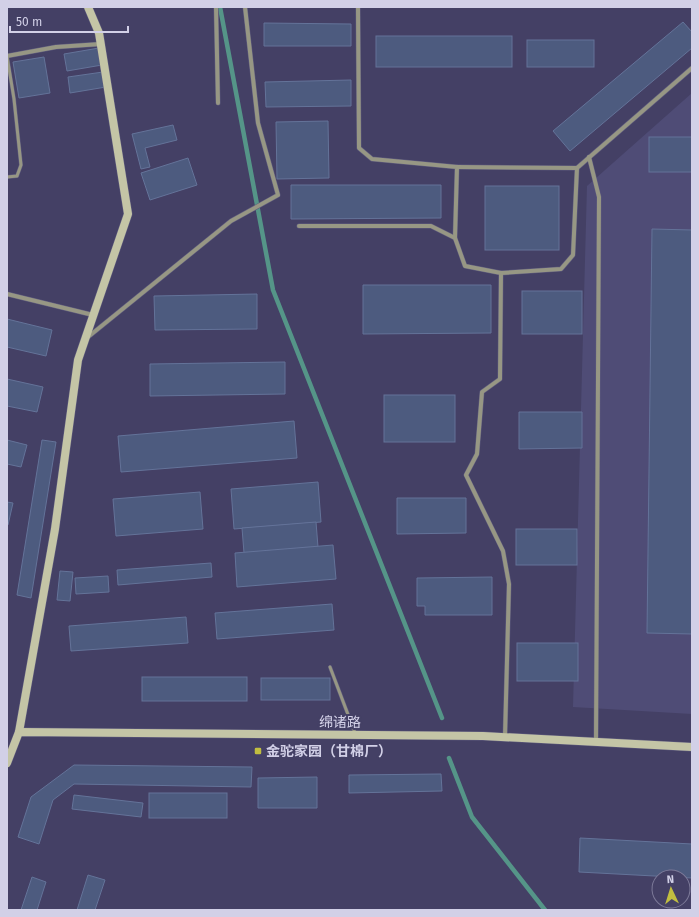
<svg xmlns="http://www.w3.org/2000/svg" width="699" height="917" font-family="'Fira Sans','Noto Sans SC',sans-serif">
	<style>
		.built { fill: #4f4c76 }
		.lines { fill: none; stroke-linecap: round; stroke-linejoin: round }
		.stream { stroke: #559588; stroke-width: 4.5 }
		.building { fill: #4d5b7f; stroke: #647399 }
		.lane-casing { stroke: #605d7f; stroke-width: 4 }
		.street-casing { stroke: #605d7f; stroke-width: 5 }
		.secondary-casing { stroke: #605d7f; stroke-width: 9 }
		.lane { stroke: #979784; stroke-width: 3 }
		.street { stroke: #979784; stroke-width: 4 }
		.secondary { stroke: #c4c5a6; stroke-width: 8 }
		.poi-dot { fill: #c1be40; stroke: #444065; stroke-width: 1.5 }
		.labels { text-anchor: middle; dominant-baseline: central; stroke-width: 4; stroke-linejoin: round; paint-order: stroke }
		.street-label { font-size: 14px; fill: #d2d0e7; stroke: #444065 }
		.poi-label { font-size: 14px; font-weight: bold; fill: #d2d0e7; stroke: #444065; text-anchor: start }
	</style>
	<rect width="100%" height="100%" fill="#444065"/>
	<polygon class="built" points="692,93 692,714 573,707 587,186"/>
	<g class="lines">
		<g class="stream">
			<polyline points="220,7 273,290 442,718"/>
			<polyline points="449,758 472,817 545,910"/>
		</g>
	</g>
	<g class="building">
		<polygon points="683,22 692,32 692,48 570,151 553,131"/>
		<polygon points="264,23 351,24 351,46 264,46"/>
		<rect x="376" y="36" width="136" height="31"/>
		<rect x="527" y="40" width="67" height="27"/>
		<polygon points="99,48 102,65 67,71 64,54"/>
		<polygon points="44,57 50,93 19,98 13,62"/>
		<polygon points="103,72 106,87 70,93 68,77"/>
		<polygon points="351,80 351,106 266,107 265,82"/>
		<polygon points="328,121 329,178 277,179 276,122"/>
		<polygon points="173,125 177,140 145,148 150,167 141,169 132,134"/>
		<rect x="649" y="137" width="43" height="35"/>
		<polygon points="188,158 197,185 150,200 141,173"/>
		<polygon points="291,185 441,185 441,218 291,219"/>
		<rect x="485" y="186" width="74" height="64"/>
		<polygon points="652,229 692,230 692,634 647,633"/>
		<polygon points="363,285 491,285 491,333 363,334"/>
		<rect x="522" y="291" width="60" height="43"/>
		<polygon points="257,294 257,329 155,330 154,296"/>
		<polygon points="7,319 52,330 46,356 7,347"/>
		<polygon points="285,362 285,394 150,396 150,364"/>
		<polygon points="7,379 43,387 37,412 7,406"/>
		<rect x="384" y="395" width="71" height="47"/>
		<polygon points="519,412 582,412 582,448 519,449"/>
		<polygon points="294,421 297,458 121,472 118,436"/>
		<polygon points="7,440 27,445 21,467 7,464"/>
		<polygon points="42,440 56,442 31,598 17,595"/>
		<polygon points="318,482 321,522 234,529 231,489"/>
		<polygon points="200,492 203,529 116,536 113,499"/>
		<polygon points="397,498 466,498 466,533 397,534"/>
		<polygon points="7,502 13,503 8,525 7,524"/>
		<polygon points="316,522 318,547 244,553 242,528"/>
		<rect x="516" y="529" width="61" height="36"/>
		<polygon points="333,545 336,579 237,587 235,553"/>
		<polygon points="211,563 212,577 118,585 117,570"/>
		<polygon points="60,571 73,572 70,601 57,600"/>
		<polygon points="108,576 109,592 76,594 75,578"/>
		<polygon points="492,577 492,615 425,615 425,606 417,606 417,578"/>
		<polygon points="332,604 334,630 217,639 215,613"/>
		<polygon points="186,617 188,643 71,651 69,626"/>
		<rect x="517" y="643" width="61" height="38"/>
		<rect x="142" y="677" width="105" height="24"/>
		<rect x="261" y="678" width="69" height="22"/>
		<polygon points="74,765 252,767 251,787 74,784 53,800 39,844 18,837 31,797"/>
		<polygon points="441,774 442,791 349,793 349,775"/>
		<polygon points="317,777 317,808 258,808 258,778"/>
		<rect x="149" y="793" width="78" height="25"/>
		<polygon points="74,795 143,803 141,817 72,809"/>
		<polygon points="580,838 692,844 692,878 579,872"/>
		<polygon points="88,875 105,880 95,910 77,910"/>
		<polygon points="32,877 46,882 37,910 21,910"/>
	</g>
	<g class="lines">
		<defs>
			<g id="lane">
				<polyline points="7,177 17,176 21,165 14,99 7,56"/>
				<polyline points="330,667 355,733"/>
			</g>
			<g id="street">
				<polyline points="216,7 218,103"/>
				<polyline points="358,7 359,148 372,159 457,167 455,238"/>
				<polyline points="7,56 56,47 101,44"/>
				<polyline points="589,157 599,197 596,742"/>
				<polyline points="457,167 577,168 692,68"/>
				<polyline points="299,226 431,226 455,238 465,266 501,273 500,379 482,392 477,454 466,475 503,551 509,584 505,737"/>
				<polyline points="501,273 561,269 573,255 577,168"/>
				<polyline points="7,294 93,315"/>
				<polyline points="88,337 231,221 278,195 258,123 245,7"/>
			</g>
			<g id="secondary">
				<polyline points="19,732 55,529 78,360 128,214 99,33 88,7"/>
				<polyline points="7,763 19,732 483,736 692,747"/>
			</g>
		</defs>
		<use href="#lane" class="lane-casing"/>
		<use href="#street" class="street-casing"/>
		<use href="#secondary" class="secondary-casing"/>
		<use href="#lane" class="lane"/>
		<use href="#street" class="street"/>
		<use href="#secondary" class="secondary"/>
	</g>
	<rect class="poi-dot" x="254" y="747" width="8" height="8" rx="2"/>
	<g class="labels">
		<g class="street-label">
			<text x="340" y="722">绵诸路</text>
		</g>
		<g class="poi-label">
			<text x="266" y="751">金驼家园（甘棉厂）</text>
		</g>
	</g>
	<rect width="699" height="917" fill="none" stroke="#d2d0e7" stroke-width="16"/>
	<g transform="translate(671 889) rotate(356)"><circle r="19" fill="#444065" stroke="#7d7a99"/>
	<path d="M0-3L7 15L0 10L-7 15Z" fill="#c1be40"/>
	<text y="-6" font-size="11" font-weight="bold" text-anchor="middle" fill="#d2d0e7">N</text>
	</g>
	<path d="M10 26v6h118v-6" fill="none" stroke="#d2d0e7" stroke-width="2"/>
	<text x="16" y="26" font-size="12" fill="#d2d0e7" stroke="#444065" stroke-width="3" paint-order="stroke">50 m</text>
</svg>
